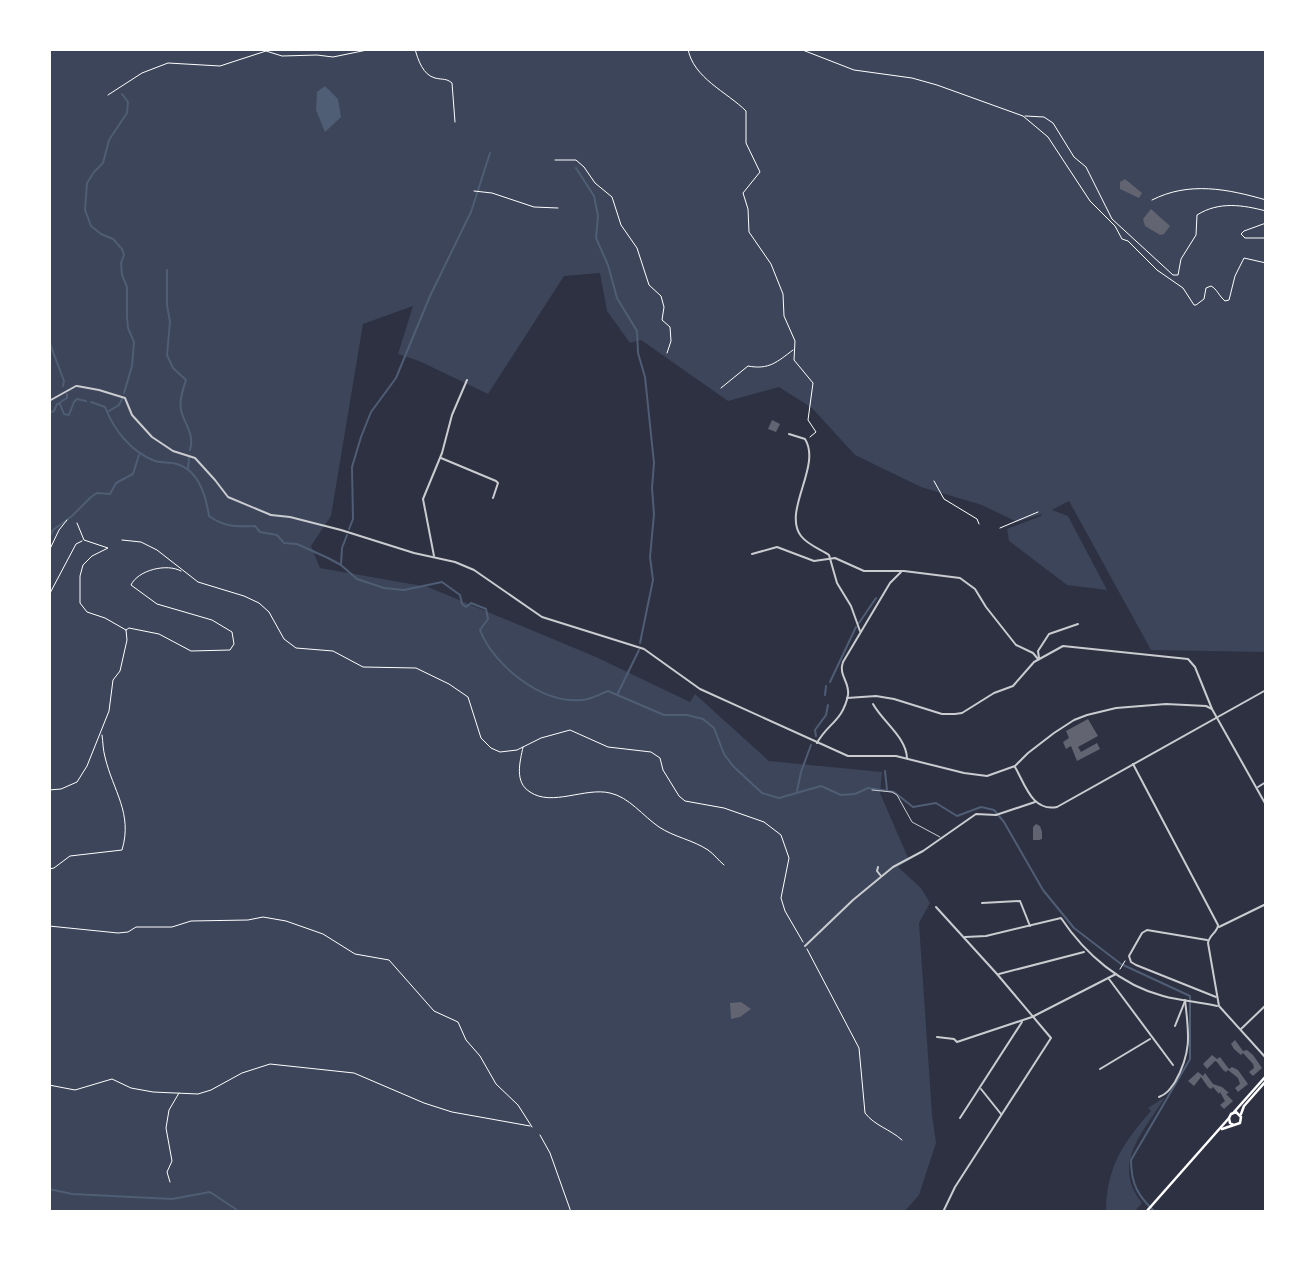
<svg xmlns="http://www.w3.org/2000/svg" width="1315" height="1261" font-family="'Golos Text',sans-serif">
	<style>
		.green { fill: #3c4559 }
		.water { fill: #4f5d75 }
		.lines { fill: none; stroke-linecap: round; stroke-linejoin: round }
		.stream { stroke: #4f5d75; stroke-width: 2 }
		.building { fill: #626471 }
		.path { stroke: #fff; stroke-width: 1 }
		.service { stroke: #caccd0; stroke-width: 1 }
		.minor { stroke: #caccd0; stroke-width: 2 }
		.tertiary { stroke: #caccd0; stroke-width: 2 }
		.primary { stroke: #fff; stroke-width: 2.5 }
	</style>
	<rect width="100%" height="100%" fill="#2d3142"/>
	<g class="green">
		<polygon points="49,49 1266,49 1266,652 1151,650 1069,501 1052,510 1068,516 1107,590 1067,585 1009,541 1007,529 1041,516 1042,514 1017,522 982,505 921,487 855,455 812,408 779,387 728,401 641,340 630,343 607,311 600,273 564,276 488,394 419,361 398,354 413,306 363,324 331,516 311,546 320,568 428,587 596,657 690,702 695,694 769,761 882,772 880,793 909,860 898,867 921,888 930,903 919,923 932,1114 936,1143 919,1195 904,1212 49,1212"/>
		<path d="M1165 1097C1143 1133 1111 1163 1142 1203L1134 1212H1109L1106 1209C1107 1166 1124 1142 1151 1111L1148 1108Z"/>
	</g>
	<polygon class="water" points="325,86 338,99 341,117 325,132 316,110 317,92"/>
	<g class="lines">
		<g class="stream">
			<polyline points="122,94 128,102 127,113 109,140 103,163 94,172 87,183 85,210 91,226 101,234 113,239 122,249 124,255 121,263 122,275 127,287 127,317 128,328 134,342 132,366 124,393"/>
			<polyline points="576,168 594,196 598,216 596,238 608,265 617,298 637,331 638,353 645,377 654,463 652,488 654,514 650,557 653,580 640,643"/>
			<path d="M167 270V305L170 322 167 355 173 368 186 380C183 389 179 400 181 410 184 424 195 434 190 450"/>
			<polyline points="49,341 64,381 63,386"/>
			<path d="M91 402 105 407C114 430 131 452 155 461 162 463 170 462 177 464 198 470 206 496 209 516 224 527 237 527 255 526L260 532 277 535 284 543 297 544 328 558 341 565 357 579 384 588 404 590 442 582 460 595 462 604 466 607 471 603 486 609 488 619 480 630C494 666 542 704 582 700 590 700 600 694 608 691L664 715H687L703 719 714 728 724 754 733 766 762 793 779 798 821 786 841 795 855 794 868 788 894 792 913 807 936 803 957 816 981 807 994 810 1004 822 1043 890 1074 928 1121 964 1190 996V1059L1131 1160C1131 1184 1138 1196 1155 1212"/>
			<polyline points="59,403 67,398 67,394"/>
			<polyline points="109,411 119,405 122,399"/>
			<polyline points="49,413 54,411 57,404 60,404 64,414 69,415 74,402 77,399 86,401"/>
			<polyline points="188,469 189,458"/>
			<polyline points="349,529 353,519 352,467 361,437 371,412 396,378 430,296 471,212 490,153"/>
			<polyline points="49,538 53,530 72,516 91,497 97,493 110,494 116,483 133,474 139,455"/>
			<polyline points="341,565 342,548 347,535"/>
			<polyline points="859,623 876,598"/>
			<polyline points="830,682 856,627"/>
			<polyline points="617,695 639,650"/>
			<polyline points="825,695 826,686"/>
			<polyline points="816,736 815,730 826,715 828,705"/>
			<polyline points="885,771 887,790"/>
			<polyline points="797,791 801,772 811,745"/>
			<polyline points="49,1189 72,1194 172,1199 210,1192 240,1212"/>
		</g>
	</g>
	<g class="building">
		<polygon points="1125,179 1142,193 1139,198 1120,189 1120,182"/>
		<polygon points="1151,209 1170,226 1164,234 1160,235 1145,226 1143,219"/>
		<polygon points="772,420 780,424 776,432 768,429"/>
		<polygon points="1088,719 1098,736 1078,747 1081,752 1097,743 1100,749 1077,761 1071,746 1066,749 1063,742 1069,738 1066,731"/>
		<polygon points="1036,824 1040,826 1042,832 1042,839 1039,840 1033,840 1033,827"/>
		<polygon points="741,1002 751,1009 740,1017 731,1019 730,1003"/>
		<polygon points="1235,1040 1243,1051 1247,1050 1253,1055 1262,1068 1253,1076 1249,1072 1254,1068 1253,1064 1243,1053 1241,1055 1234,1049 1231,1044"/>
		<polygon points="1212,1055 1217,1059 1220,1057 1229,1069 1232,1067 1238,1070 1248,1084 1238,1092 1235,1088 1240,1084 1238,1078 1228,1070 1226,1072 1223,1070 1217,1062 1215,1061 1207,1069 1203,1064"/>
		<polygon points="1198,1072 1203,1076 1205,1073 1213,1084 1222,1087 1229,1093 1226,1094 1233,1101 1224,1109 1220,1105 1225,1101 1220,1092 1219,1094 1213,1087 1211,1089 1208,1087 1201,1077 1194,1086 1188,1081"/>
	</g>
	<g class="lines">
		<g class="path">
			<path d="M415 49C418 60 423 75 435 78 443 80 446 78 452 83L455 122"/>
			<path d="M688 49C693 78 727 92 746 111V143L760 172 743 193 748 209 749 232 771 264 783 294 784 316 795 341 794 360 813 383 808 420 816 432 810 437"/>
			<path d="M800 49 854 70 912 78 937 85 1023 116 1048 137 1090 201 1115 226 1122 239 1128 241 1157 270 1183 288 1194 305H1196L1204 299 1206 288 1211 286C1217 289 1219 296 1225 301L1229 300 1235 276 1244 258 1266 263"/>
			<polyline points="108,95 142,73 168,63 220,66 266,51 282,56 317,55 333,57 372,49"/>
			<path d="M1025 116 1044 117 1053 123 1074 157 1086 167 1112 219 1173 275H1178L1181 259 1196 235 1197 215C1219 201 1243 205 1266 211"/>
			<polyline points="555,160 576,160 584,167 595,183 612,197 621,225 637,248 649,285 661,296 664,307 662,320 670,327 671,341 667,353"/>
			<polyline points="474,191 492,193 534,207 558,208"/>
			<path d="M1152 200C1189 181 1228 189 1266 200"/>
			<polyline points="1266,223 1244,231 1241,234 1245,238 1266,238"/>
			<path d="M721 388 748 366C769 370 777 362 793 350"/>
			<polyline points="934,481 944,499 977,519 979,524"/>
			<polyline points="1000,528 1038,512"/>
			<polyline points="122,540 141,542 157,550 198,582 244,596 259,603 269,612 284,639 296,648 333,651 363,667 416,668 449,684 468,697 481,738 491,748 500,752 517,750 541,738 570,730 608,747 651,752 660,758 663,770 679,796 685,801 724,808 764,822 781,835 789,858 781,898 785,911 803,942"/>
			<polyline points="49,551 59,530 67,520"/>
			<polyline points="49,595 76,544 82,541"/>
			<path d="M126 630 129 628 159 634 191 651 230 650 234 644 232 632 212 620 157 604 131 585C138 570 167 563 181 571"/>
			<path d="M523 747C520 762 514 782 530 792 552 807 585 787 610 793 629 797 643 816 659 827 674 837 693 840 708 850 714 854 718 860 724 865"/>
			<polyline points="49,790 61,789 77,782 87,766 109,711 113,680 120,671 127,640 126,630 105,618 87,612 80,603 80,576 83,565 92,556 108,548 84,540 77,523"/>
			<path d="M49 869 54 868 70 856 122 850C133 813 113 791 105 757 103 750 103 742 102 735"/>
			<polyline points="49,926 118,933 128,932 136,927 172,927 191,921 248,920 263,917 286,921 323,934 355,954 389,960 434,1011 458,1022 466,1040 480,1056 496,1084 518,1105 532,1127"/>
			<path d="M807 949 859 1048 865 1113C875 1126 890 1129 902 1140"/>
			<polyline points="1120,969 1125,961"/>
			<polyline points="49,1085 75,1090 112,1079 131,1088 153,1092 198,1094 211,1090 242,1073 270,1064 354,1073 424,1103 452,1112 530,1126"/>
			<polyline points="540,1135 550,1153 571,1212"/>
			<polyline points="170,1182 167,1172 172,1161 166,1128 169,1110 179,1093"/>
		</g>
		<polyline class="service" points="872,790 892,792 897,795 912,822 940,837"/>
		<g class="minor">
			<polyline points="77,386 99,390 125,398 132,415 152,437 173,451 195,458 215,480 228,497 271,515"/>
			<path d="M789 434 805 439C822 466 782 511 801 536 808 545 820 549 829 555L837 583 851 606 860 631"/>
			<polyline points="441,458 496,481 498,483 493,498"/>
			<polyline points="752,554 777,547 814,561 835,558 864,571 904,571 960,578 975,589 986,607 1016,645 1033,653 1038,659"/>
			<polyline points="434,556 423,499 442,453 452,415 467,380"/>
			<polyline points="1039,658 1038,651 1049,634 1078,624"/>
			<polyline points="847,698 876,696 894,699 942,714 955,714 962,713 994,693 1013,686 1034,662 1063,646 1188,659 1195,667 1212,709 1266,805"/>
			<path d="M873 704C883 722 906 737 907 758"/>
			<path d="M817 743C827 724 843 721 848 695 850 682 838 675 843 662L890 583 901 572"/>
			<polyline points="1258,787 1266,782"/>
			<polyline points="878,867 877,871 881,876"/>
			<polyline points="982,903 1020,901 1030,926"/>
			<polyline points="936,907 997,974 1051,1038 955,1187 943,1212"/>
			<polyline points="1219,927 1266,904"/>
			<path d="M965 937 986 936 1061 918C1085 954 1121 985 1163 996 1181 1001 1200 1002 1217 1006"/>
			<polyline points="1207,940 1147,930 1142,933 1129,956 1131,962 1136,965 1216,997"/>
			<polyline points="805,946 853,900 893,867 923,851 976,814 996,815 1035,802"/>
			<polyline points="999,974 1084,952"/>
			<polyline points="1109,979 1173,1065"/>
			<polyline points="1175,1026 1185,1001"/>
			<polyline points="1241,1029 1266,1005"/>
			<polyline points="937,1037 954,1039 957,1042 1032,1017 1116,974"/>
			<polyline points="1100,1069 1150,1039"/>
			<polyline points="981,1089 1001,1114"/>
			<path d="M1159 1097C1167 1094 1170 1089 1175 1082 1192 1052 1189 1034 1185 1000"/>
			<polyline points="960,1118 1022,1022"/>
		</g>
		<g class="tertiary">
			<polyline points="49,401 76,386"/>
			<polyline points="271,515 290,517 341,530 414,553 455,562 474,570 542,617 644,649 700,689 848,756 896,756 964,773 987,776 1015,766 1028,753 1054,733 1074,720 1087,715 1116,708 1166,704 1206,706 1212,709"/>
			<path d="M1133 764 1218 925C1218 932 1209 935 1208 943L1219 1006 1266 1058"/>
			<path d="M1015 767C1025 784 1032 812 1057 807L1266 690"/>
		</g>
		<g class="primary">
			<polyline points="1234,1112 1266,1076"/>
			<polyline points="1241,1114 1244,1106 1266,1081"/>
			<polyline points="1222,1129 1240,1123 1241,1117 1236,1112 1231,1114 1229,1118 1230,1123 1234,1125"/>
			<polyline points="1146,1212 1229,1118"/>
		</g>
	</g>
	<rect width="1315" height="1261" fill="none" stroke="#ffffff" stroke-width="102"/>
</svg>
